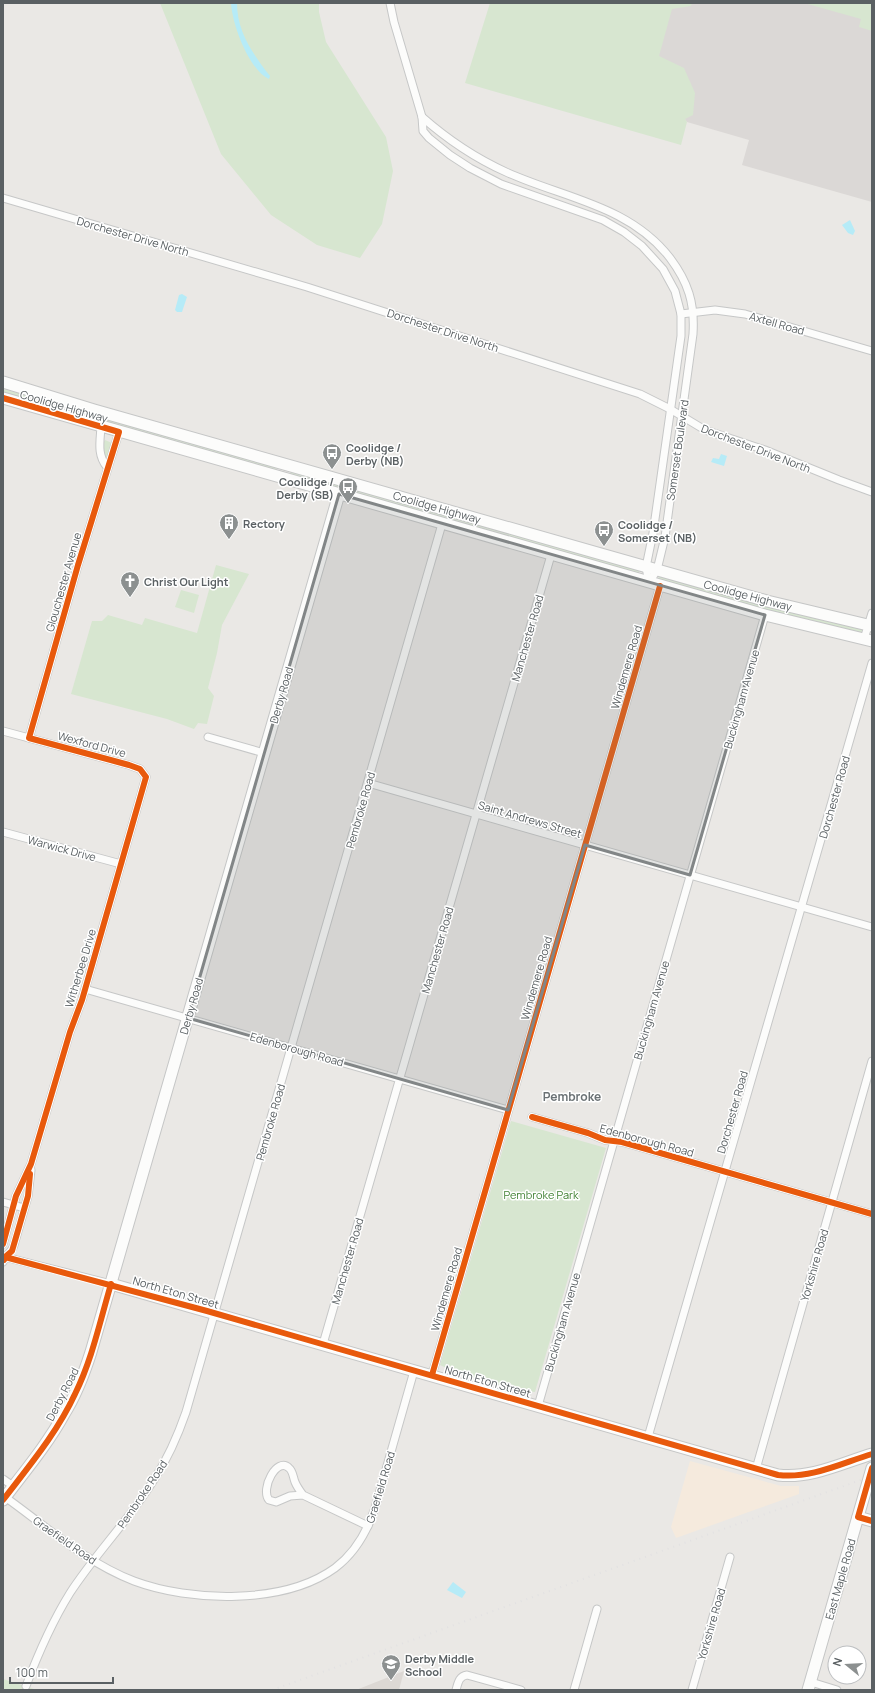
<svg xmlns="http://www.w3.org/2000/svg" width="875" height="1693" font-family="Manrope,sans-serif">
	<style>
		.commercial { fill: #f5eadd }
		.industrial { fill: #dbd8d6 }
		.education { fill: #dcd8d4 }
		.green { fill: #d7e6d0 }
		.water { fill: #b6ebf7 }
		.lines { fill: none; stroke-linecap: round; stroke-linejoin: round }
		.street-casing { stroke: #c6c7c7; stroke-width: 9 }
		.secondary-casing { stroke: #c5c6c6; stroke-width: 13 }
		.street { stroke: #fcfcfb; stroke-width: 7 }
		.secondary { stroke: #fcfcfb; stroke-width: 11 }
		.rail { stroke: #e2e1e2; stroke-width: 2; stroke-dasharray: 1 5; stroke-linecap: butt }
		.cycleway-casing { stroke: #fff; stroke-width: 8 }
		.cycleway { stroke: #e8590c; stroke-width: 6 }
		.marked { fill: #828687; fill-opacity: 0.2; stroke: #828687; stroke-width: 3; stroke-linejoin: round }
		.labels { text-anchor: middle; dominant-baseline: central; stroke-width: 3; stroke-linejoin: round; paint-order: stroke }
		.street-label { font-size: 11px; fill: #5a6063; stroke: #fff }
		.poi-label { font-size: 11px; font-weight: bold; fill: #5a6063; stroke: #fff; text-anchor: start }
		.park-label { font-size: 11px; fill: #418133; stroke: #fff }
		.neighbourhood-label { font-size: 12px; font-weight: bold; fill: #6b7275; stroke: #fff }
	</style>
	<rect width="100%" height="100%" fill="#eae8e5"/>
	<polygon class="commercial" points="690,1461 781,1486 799,1486 799,1494 676,1538 671,1527"/>
	<polygon class="industrial" points="623,3 872,3 872,202 742,165 749,140 687,122 616,26"/>
	<polygon class="education" points="404,1671 399,1690 356,1690"/>
	<g class="green">
		<polygon points="160,3 319,3 319,12 326,42 386,137 393,171 382,224 360,258 317,245 271,215 221,154"/>
		<polygon points="490,3 692,3 691,6 672,9 659,56 684,68 695,93 693,115 685,119 687,122 681,145 465,83"/>
		<polygon points="804,3 872,3 872,31 859,27 861,19"/>
		<polygon points="3,389 29,396 26,401 3,395"/>
		<polygon points="39,403 86,416 113,420 278,468 275,469 230,457 207,453"/>
		<polygon points="105,440 112,443 106,460 105,460 103,443"/>
		<polygon points="291,471 639,570 639,574 289,477"/>
		<polygon points="216,565 249,574 222,625 217,653 208,688 214,696 207,724 198,723 194,729 167,719 71,694 92,621 102,621 108,615 142,625 145,618 197,633"/>
		<polygon points="659,575 862,629 862,631 861,633 793,619 658,580"/>
		<polygon points="181,590 199,595 194,613 175,607"/>
		<polygon points="511,1121 606,1148 535,1392 518,1391 455,1372 440,1365"/>
		<polygon points="3,1679 37,1690 3,1690"/>
	</g>
	<g class="water">
		<path d="M231 3H237C237 32 253 54 270 76L269 79C249 70 232 24 231 3Z"/>
		<polygon points="850,220 855,231 853,235 848,233 842,225"/>
		<polygon points="182,294 187,297 182,312 177,312 175,310 179,295"/>
		<polygon points="721,454 727,456 724,466 711,462 713,458 719,459"/>
		<polygon points="453,1582 466,1592 462,1598 447,1590"/>
	</g>
	<g class="lines">
		<defs>
			<g id="street">
				<polyline points="390,3 394,22 422,117 423,131 429,138 450,155 470,168 501,184 603,220 624,232 642,246 663,269 675,291 681,314 681,336 653,533 646,567 649,583"/>
				<path d="M422 117C447 139 475 158 506 172 563 198 629 205 670 258 688 282 695 303 693 334L665 537 657 570 649 583"/>
				<polyline points="3,198 307,287 640,394 670,409 705,430 765,450 839,480 872,492"/>
				<polyline points="681,314 715,310 745,314 872,351"/>
				<path d="M101 427C100 442 97 455 107 467"/>
				<polyline points="864,639 872,613"/>
				<polyline points="3,731 129,765 140,769 146,777 82,1000 70,1032 31,1164 16,1196 3,1244"/>
				<polyline points="208,737 264,753"/>
				<polyline points="29,738 78,565 119,432"/>
				<polyline points="368,783 872,927"/>
				<polyline points="3,832 121,864"/>
				<polyline points="85,989 508,1110"/>
				<polyline points="532,1117 588,1133 605,1140 622,1142 872,1214"/>
				<polyline points="3,1202 24,1208"/>
				<polyline points="5,1257 111,1284"/>
				<path d="M3 1262C5 1255 12 1252 14 1245L28 1196 31 1170"/>
				<polyline points="323,1344 551,555"/>
				<polyline points="432,1375 660,586"/>
				<polyline points="538,1406 765,615"/>
				<polyline points="648,1437 872,663"/>
				<polyline points="756,1469 872,1061"/>
				<polyline points="3,1479 13,1486"/>
				<path d="M303 1495C300 1491 297 1487 295 1482 293 1477 293 1471 289 1468 277 1456 260 1489 269 1500L276 1502 290 1496 303 1495 368 1526"/>
				<path d="M5 1497C47 1527 85 1562 134 1581 190 1602 284 1605 335 1568 355 1553 367 1532 375 1508L414 1371"/>
				<polyline points="811,1682 837,1690"/>
				<path d="M26 1686C38 1654 52 1622 70 1593 96 1553 130 1519 155 1478 168 1458 178 1435 186 1412L442 524"/>
				<path d="M456 1690C458 1683 459 1676 467 1675L521 1690"/>
				<polyline points="574,1690 597,1609"/>
				<polyline points="692,1690 730,1557"/>
			</g>
			<g id="secondary">
				<polyline points="3,382 94,410 601,554 767,601 872,626"/>
				<polyline points="3,398 765,615 872,641"/>
				<path d="M111 1284 778 1475C811 1479 842 1463 872 1454"/>
				<path d="M3 1500C24 1472 47 1445 64 1414 76 1395 84 1374 91 1352L339 494"/>
				<polyline points="858,1517 872,1521"/>
				<polyline points="808,1690 872,1468"/>
			</g>
		</defs>
		<use href="#street" class="street-casing"/>
		<use href="#secondary" class="secondary-casing"/>
		<use href="#street" class="street"/>
		<use href="#secondary" class="secondary"/>
		<polyline class="rail" points="272,1690 872,1476"/>
		<defs>
			<g id="cycleway">
				<polyline points="3,398 119,432 78,565 29,738 129,765 140,769 146,777 82,1000 70,1032 31,1164 16,1196 3,1244"/>
				<polyline points="532,1117 588,1133 605,1140 622,1142 872,1214"/>
				<path d="M5 1257 207 1311 778 1475C811 1479 842 1463 872 1454"/>
				<polyline points="4,1260 5,1257 12,1251 28,1196 30,1174"/>
				<polyline points="432,1375 660,586"/>
				<polyline points="872,1468 858,1517 872,1521"/>
				<path d="M3 1500C29 1466 57 1433 75 1394 92 1360 100 1321 111 1284"/>
			</g>
		</defs>
		<use href="#cycleway" class="cycleway-casing"/>
		<use href="#cycleway" class="cycleway"/>
	</g>
	<path class="marked" d="M339 494 765 615 690 875 585 845 508 1110 188 1018Z"/>
	<defs>
		<symbol id="bus-pin" viewBox="-11 -11 22 30"><path d="M0 17L-7.5 6A9.5 9.5 0 1 1 7.5 6Z" fill="#8c9090" stroke="#fff"/><path d="M-5-6H5V4H4V6H2V4H-2V6H-4V4H-5ZM-3.5-4V0h7V-4ZM-3.5 1.2v1.5H-2V1.2ZM2 1.2v1.5H3.5V1.2Z" fill="#fff"/></symbol>
		<symbol id="building-pin" viewBox="-11 -11 22 30"><path d="M0 17L-7.5 6A9.5 9.5 0 1 1 7.5 6Z" fill="#8c9090" stroke="#fff"/><path d="M-4-6H4V6H1V3H-1V6H-4ZM-2.5-4.3h1.7v1.8h-1.7ZM.8-4.3h1.7v1.8H.8ZM-2.5-1h1.7V.8h-1.7ZM.8-1h1.7V.8H.8Z" fill="#fff"/></symbol>
		<symbol id="church-pin" viewBox="-11 -11 22 30"><path d="M0 17L-7.5 6A9.5 9.5 0 1 1 7.5 6Z" fill="#8c9090" stroke="#fff"/><path d="M-1.2-6h2.4v3.5h3.3v2.4h-3.3V6h-2.4V-.1h-3.3v-2.4h3.3Z" fill="#fff"/></symbol>
		<symbol id="school-pin" viewBox="-11 -11 22 30"><path d="M0 17L-7.5 6A9.5 9.5 0 1 1 7.5 6Z" fill="#8c9090" stroke="#fff"/><path d="M0-5L7-2L0 1L-7-2ZM-4 1L0 2.5L4 1V4Q0 6-4 4Z" fill="#fff"/></symbol>
	</defs>
	<g fill-rule="evenodd">
		<use href="#bus-pin" x="321" y="442" width="22" height="30"/>
		<use href="#bus-pin" x="337" y="476" width="22" height="30"/>
		<use href="#building-pin" x="218" y="512" width="22" height="30"/>
		<use href="#bus-pin" x="593" y="519" width="22" height="30"/>
		<use href="#church-pin" x="119" y="570" width="22" height="30"/>
		<use href="#school-pin" x="380" y="1653" width="22" height="30"/>
	</g>
	<g class="labels">
		<g class="street-label">
			<text transform="translate(133 236) rotate(16)">Dorchester Drive North</text>
			<text transform="translate(777 323) rotate(16)">Axtell Road</text>
			<text transform="translate(443 330) rotate(18)">Dorchester Drive North</text>
			<text transform="translate(64 406) rotate(16)">Coolidge Highway</text>
			<text transform="translate(756 448) rotate(21)">Dorchester Drive North</text>
			<text transform="translate(677 450) rotate(-82)">Somerset Boulevard</text>
			<text transform="translate(437 507) rotate(16)">Coolidge Highway</text>
			<text transform="translate(63 582) rotate(-74)">Glouchester Avenue</text>
			<text transform="translate(748 595) rotate(15)">Coolidge Highway</text>
			<text transform="translate(527 638) rotate(-74)">Manchester Road</text>
			<text transform="translate(626 667) rotate(-74)">Windemere Road</text>
			<text transform="translate(281 695) rotate(-74)">Derby Road</text>
			<text transform="translate(741 699) rotate(-74)">Buckingham Avenue</text>
			<text transform="translate(92 744) rotate(15)">Wexford Drive</text>
			<text transform="translate(834 797) rotate(-74)">Dorchester Road</text>
			<text transform="translate(360 810) rotate(-74)">Pembroke Road</text>
			<text transform="translate(530 819) rotate(16)">Saint Andrews Street</text>
			<text transform="translate(62 848) rotate(15)">Warwick Drive</text>
			<text transform="translate(437 950) rotate(-74)">Manchester Road</text>
			<text transform="translate(80 968) rotate(-73)">Witherbee Drive</text>
			<text transform="translate(536 978) rotate(-74)">Windemere Road</text>
			<text transform="translate(191 1006) rotate(-74)">Derby Road</text>
			<text transform="translate(651 1010) rotate(-74)">Buckingham Avenue</text>
			<text transform="translate(297 1049) rotate(16)">Edenborough Road</text>
			<text transform="translate(732 1112) rotate(-74)">Dorchester Road</text>
			<text transform="translate(270 1122) rotate(-74)">Pembroke Road</text>
			<text transform="translate(647 1140) rotate(15)">Edenborough Road</text>
			<text transform="translate(347 1261) rotate(-74)">Manchester Road</text>
			<text transform="translate(814 1265) rotate(-74)">Yorkshire Road</text>
			<text transform="translate(446 1289) rotate(-74)">Windemere Road</text>
			<text transform="translate(176 1292) rotate(16)">North Eton Street</text>
			<text transform="translate(562 1322) rotate(-74)">Buckingham Avenue</text>
			<text transform="translate(488 1381) rotate(16)">North Eton Street</text>
			<text transform="translate(62 1394) rotate(-63)">Derby Road</text>
			<text transform="translate(380 1487) rotate(-73)">Graefield Road</text>
			<text transform="translate(142 1494) rotate(-56)">Pembroke Road</text>
			<text transform="translate(65 1540) rotate(35)">Graefield Road</text>
			<text transform="translate(840 1579) rotate(-74)">East Maple Road</text>
			<text transform="translate(711 1624) rotate(-74)">Yorkshire Road</text>
		</g>
		<g class="poi-label">
			<text x="346" y="447">Coolidge /<tspan x="346" dy="13">Derby (NB)</tspan></text>
			<text x="334" y="481" text-anchor="end">Coolidge /<tspan x="334" dy="13">Derby (SB)</tspan></text>
			<text x="243" y="523">Rectory</text>
			<text x="618" y="524">Coolidge /<tspan x="618" dy="13">Somerset (NB)</tspan></text>
			<text x="144" y="581">Christ Our Light</text>
			<text x="405" y="1658">Derby Middle<tspan x="405" dy="13">School</tspan></text>
		</g>
		<g class="park-label">
			<text x="541" y="1194">Pembroke Park</text>
		</g>
		<g class="neighbourhood-label">
			<text x="572" y="1096">Pembroke</text>
		</g>
	</g>
	<rect width="875" height="1693" fill="none" stroke="#5a6063" stroke-width="8"/>
	<g transform="translate(847 1665) rotate(288)"><circle r="19" fill="#ffffff" stroke="#bdbfc1"/>
	<path d="M0-3L7 15L0 10L-7 15Z" fill="#8c9090"/>
	<text y="-6" font-size="11" font-weight="bold" text-anchor="middle" fill="#5a6063">N</text>
	</g>
	<path d="M10 1677v6h103v-6" fill="none" stroke="#5a6063" stroke-width="2"/>
	<text x="16" y="1677" font-size="12" fill="#5a6063" stroke="#ffffff" stroke-width="3" paint-order="stroke">100 m</text>
</svg>
